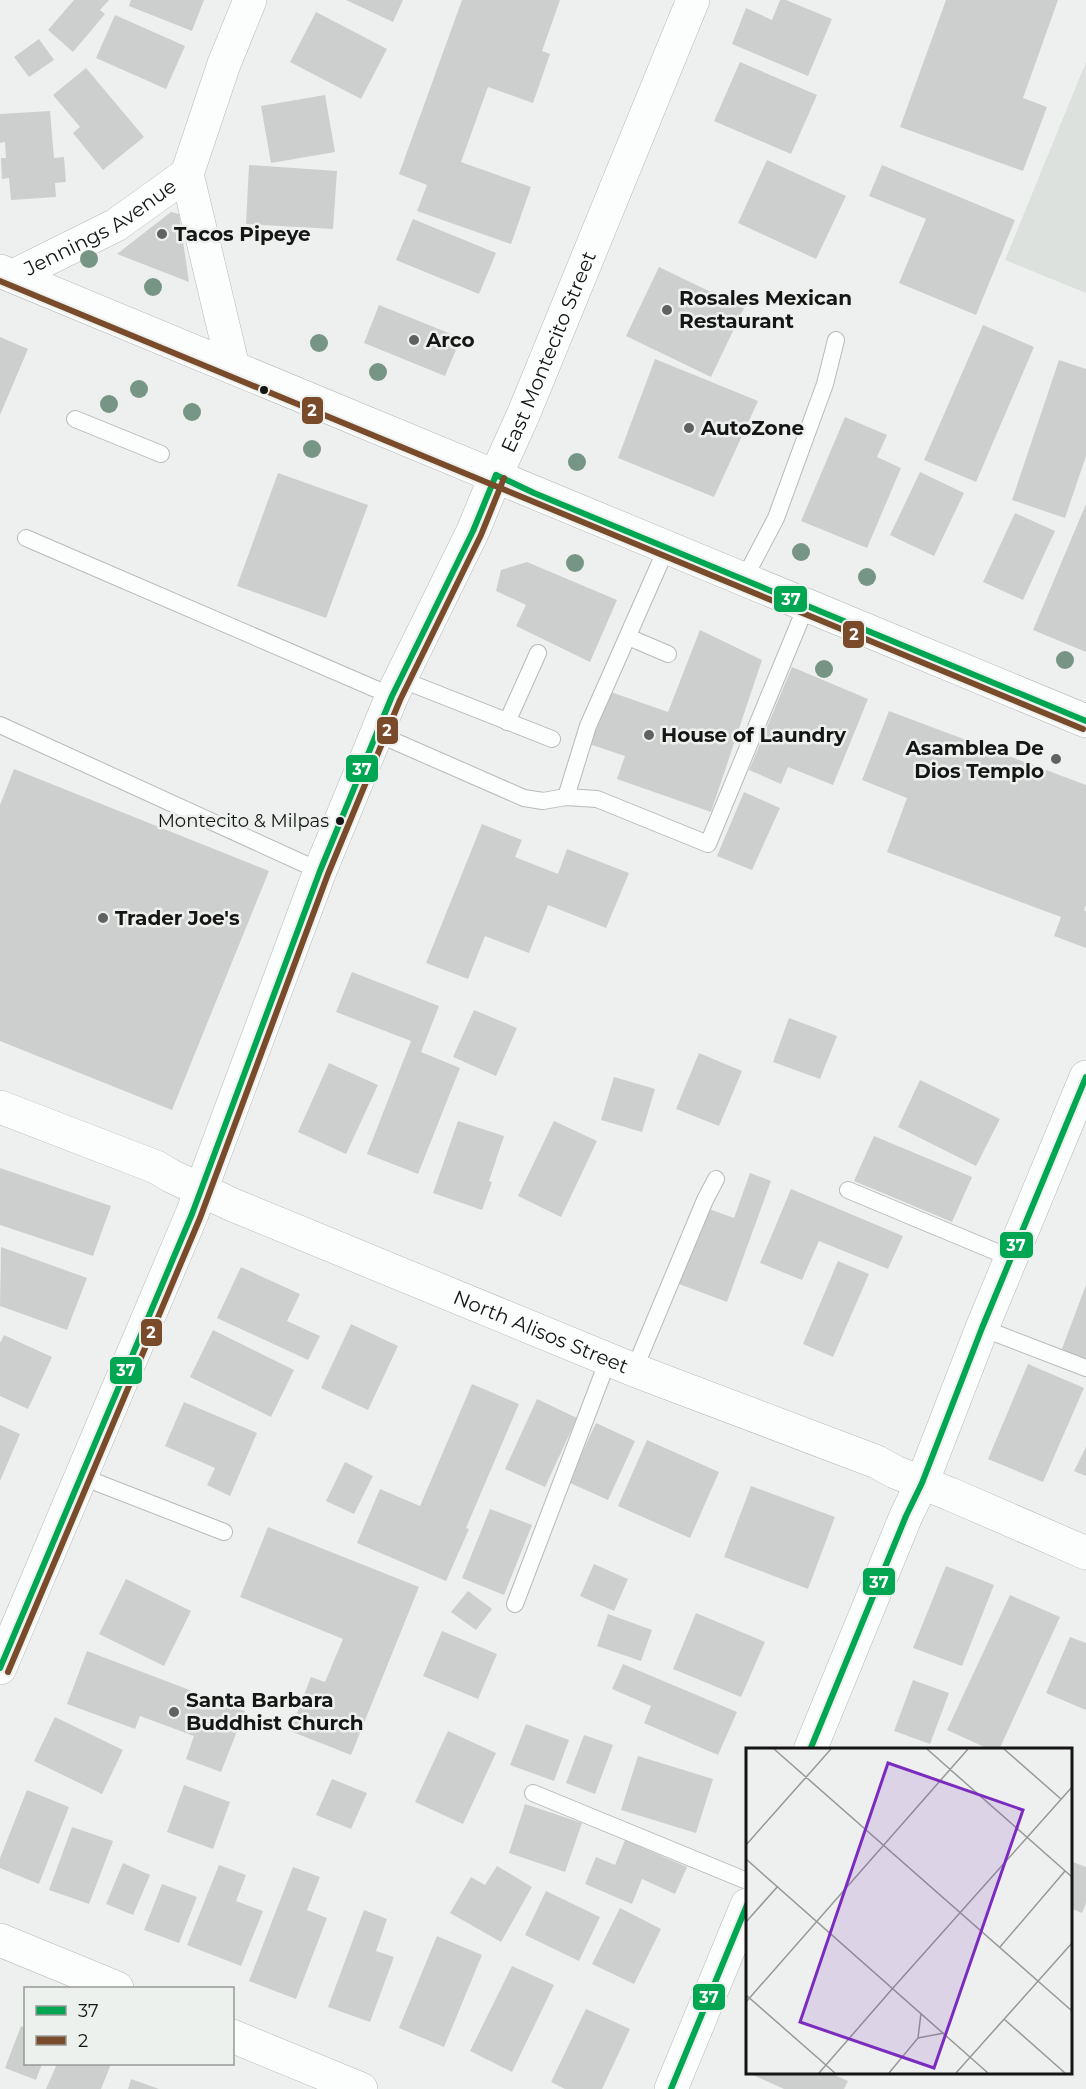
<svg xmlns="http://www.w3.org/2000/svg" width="1086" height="2089" font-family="Montserrat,sans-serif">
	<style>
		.built { fill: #dce1de }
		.building { fill: #cdcfce }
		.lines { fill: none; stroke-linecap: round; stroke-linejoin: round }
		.lane-casing { stroke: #b8b9b8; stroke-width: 18 }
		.street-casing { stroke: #b8b9b8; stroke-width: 34 }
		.secondary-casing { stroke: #b8b9b8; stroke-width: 34 }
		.lane { stroke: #fcfdfd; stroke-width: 16 }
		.street { stroke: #fcfdfd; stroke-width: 33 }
		.secondary { stroke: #fcfdfd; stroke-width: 33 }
		.bus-1-casing { stroke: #edf1ee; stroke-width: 10 }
		.bus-2-casing { stroke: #edf1ee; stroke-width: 10 }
		.bus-1 { stroke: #00a651; stroke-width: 6 }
		.bus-2 { stroke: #7a4b2a; stroke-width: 6 }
		.tree { fill: #779585 }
		.poi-dot { fill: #606261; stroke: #edf1ee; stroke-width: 2 }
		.bus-dot { fill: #141514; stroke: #edf1ee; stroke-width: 2 }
		.labels { text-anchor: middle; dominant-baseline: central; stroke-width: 5; stroke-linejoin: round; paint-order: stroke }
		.bus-label { font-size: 18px; fill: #141514; stroke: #edf1ee; text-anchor: end }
		.street-label { font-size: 20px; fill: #141514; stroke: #edf1ee }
		.poi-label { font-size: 20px; font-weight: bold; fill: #141514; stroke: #edf1ee; text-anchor: start }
		.inset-road { fill: none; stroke: #979897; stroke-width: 1.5 }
		.view { fill: #7b2cbf; fill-opacity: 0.15; stroke: #7b2cbf; stroke-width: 3 }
		.inset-edge { fill: none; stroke: #141514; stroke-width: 3 }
		.line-badge { stroke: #edf1ee; stroke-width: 2 }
		.badge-label { font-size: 16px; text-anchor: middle; font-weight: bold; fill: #fff }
	</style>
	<rect width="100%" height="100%" fill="#eef0ef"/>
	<polygon class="built" points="1086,62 1086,293 1005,260"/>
	<g class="building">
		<polygon points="74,0 109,0 100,10 105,14 73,52 48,30"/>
		<polygon points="131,0 204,0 192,31 129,6"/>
		<polygon points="346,0 403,0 393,22"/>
		<polygon points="462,0 560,0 542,51 550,54 533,103 488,87 461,162 531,187 511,244 417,211 427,185 399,174"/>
		<polygon points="780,0 786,0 832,19 808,76 732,44 746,8 772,20"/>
		<polygon points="946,0 1058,0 1023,98 1047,107 1023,171 900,127"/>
		<polygon points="316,12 387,49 361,99 290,62"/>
		<polygon points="115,15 185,46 166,89 96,58"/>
		<polygon points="39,39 54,60 29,77 14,57"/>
		<polygon points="740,62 817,95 791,154 714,121"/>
		<polygon points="86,68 144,137 103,170 73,133 80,127 53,95"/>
		<polygon points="325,95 335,152 271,163 261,106"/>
		<polygon points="50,111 54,158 64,157 66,182 55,183 56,197 11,200 9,178 2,179 1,158 6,158 5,142 0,143 0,114"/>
		<polygon points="767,160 846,196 816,259 738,223"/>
		<polygon points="249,165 337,171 333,229 246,224"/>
		<polygon points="882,165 1015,220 976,315 899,283 926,219 869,196"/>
		<polygon points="171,212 179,214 189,282 117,254"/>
		<polygon points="413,219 496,253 479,294 396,260"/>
		<polygon points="659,267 744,308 711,377 626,336"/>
		<polygon points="379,305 461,338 445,376 364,343"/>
		<polygon points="983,325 1034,347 976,482 924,460"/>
		<polygon points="0,337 28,349 0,415"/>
		<polygon points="655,359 758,401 714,497 618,458"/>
		<polygon points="1059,360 1086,369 1086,456 1065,518 1012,500"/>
		<polygon points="845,417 887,435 877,457 901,468 867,548 801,521"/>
		<polygon points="920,472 964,493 934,556 890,535"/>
		<polygon points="278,473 368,505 326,618 237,586"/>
		<polygon points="1086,504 1086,652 1033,630"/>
		<polygon points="1015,513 1055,531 1023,600 983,582"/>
		<polygon points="527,562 617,600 590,662 516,626 526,605 496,591 501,570"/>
		<polygon points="700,630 762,660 711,812 617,779 625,756 589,744 608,691 668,712"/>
		<polygon points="792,667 868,699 833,785 788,767 781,784 749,770"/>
		<polygon points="889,711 1086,785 1086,905 1084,910 1086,911 1086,948 1054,936 1061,917 887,852 907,798 862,780"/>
		<polygon points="14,769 269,871 172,1110 0,1041 0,805"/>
		<polygon points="744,792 780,808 752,870 717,856"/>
		<polygon points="482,824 522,840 515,857 558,874 567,849 629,873 606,928 548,905 529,953 485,936 468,979 426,963"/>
		<polygon points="352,972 439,1006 421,1052 460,1068 418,1174 367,1154 411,1041 336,1012"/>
		<polygon points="474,1010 517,1028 496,1076 453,1057"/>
		<polygon points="789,1018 837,1036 820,1079 773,1062"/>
		<polygon points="699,1053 742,1071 719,1126 676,1109"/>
		<polygon points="329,1063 378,1085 346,1154 298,1132"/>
		<polygon points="614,1077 655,1089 642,1132 601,1120"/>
		<polygon points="920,1080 1000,1119 976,1166 898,1127"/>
		<polygon points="458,1121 504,1136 489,1181 492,1182 482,1210 433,1193"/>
		<polygon points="554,1121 597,1141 561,1217 518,1196"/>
		<polygon points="874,1136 972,1177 952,1222 854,1181"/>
		<polygon points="0,1168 111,1206 93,1256 0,1225"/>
		<polygon points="750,1173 771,1181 727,1302 679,1284 706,1208 734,1218"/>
		<polygon points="791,1189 903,1236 888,1269 819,1241 802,1280 760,1263"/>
		<polygon points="1,1247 87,1278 67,1330 0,1306"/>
		<polygon points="838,1261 869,1274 833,1357 803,1344"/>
		<polygon points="241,1267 300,1294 287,1321 320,1336 308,1360 217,1318"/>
		<polygon points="1086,1285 1086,1363 1060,1354"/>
		<polygon points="351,1324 398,1346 368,1410 321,1388"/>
		<polygon points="213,1330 294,1370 271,1417 190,1377"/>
		<polygon points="4,1335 52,1357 28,1409 0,1396 0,1343"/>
		<polygon points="1028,1364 1084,1388 1043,1482 988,1459"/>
		<polygon points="472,1384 519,1404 466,1528 469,1529 446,1581 357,1543 380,1489 420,1506"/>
		<polygon points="537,1399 577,1418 545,1487 505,1469"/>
		<polygon points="184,1402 257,1433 230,1496 207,1485 215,1468 165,1446"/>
		<polygon points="596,1423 635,1441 608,1500 568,1482"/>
		<polygon points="0,1425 20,1434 0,1481"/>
		<polygon points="647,1440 719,1472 690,1538 618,1506"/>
		<polygon points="1086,1447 1086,1476 1074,1471"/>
		<polygon points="345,1462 373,1476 354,1514 326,1501"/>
		<polygon points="751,1486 835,1517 808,1589 724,1557"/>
		<polygon points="490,1509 532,1525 504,1595 462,1578"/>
		<polygon points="268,1527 419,1587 351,1755 290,1731 311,1677 325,1682 343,1639 240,1597"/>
		<polygon points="594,1564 628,1579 614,1611 580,1596"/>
		<polygon points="946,1566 994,1585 962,1666 913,1648"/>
		<polygon points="126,1579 191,1611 164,1666 99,1634"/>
		<polygon points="468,1591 492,1609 476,1630 451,1612"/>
		<polygon points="1010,1595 1060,1617 999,1750 991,1750 947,1730"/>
		<polygon points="696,1613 765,1642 741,1697 673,1669"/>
		<polygon points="608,1614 652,1630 641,1661 597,1646"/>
		<polygon points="442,1631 497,1654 478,1699 423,1676"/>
		<polygon points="1070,1637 1086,1643 1086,1710 1046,1693"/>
		<polygon points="87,1651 245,1711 221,1772 186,1759 194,1736 140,1716 135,1729 67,1704"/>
		<polygon points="623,1664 737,1712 718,1755 644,1723 651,1706 612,1689"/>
		<polygon points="913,1680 949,1693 930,1744 894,1731"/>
		<polygon points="55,1717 123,1750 102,1794 34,1761"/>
		<polygon points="526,1724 569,1740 554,1781 510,1765"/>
		<polygon points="448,1731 496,1753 463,1824 415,1802"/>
		<polygon points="584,1735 613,1745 595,1794 566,1783"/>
		<polygon points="638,1756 713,1779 696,1833 621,1810"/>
		<polygon points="332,1779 367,1793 351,1829 316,1815"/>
		<polygon points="184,1785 230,1802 213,1849 167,1832"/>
		<polygon points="27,1790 69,1807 39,1884 0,1868 0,1858"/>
		<polygon points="525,1804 582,1823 565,1872 509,1853"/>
		<polygon points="72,1827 113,1841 89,1904 49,1890"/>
		<polygon points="625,1840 687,1867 675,1894 642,1879 632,1904 585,1884 596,1857 615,1865"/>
		<polygon points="1070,1861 1086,1867 1086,1903 1082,1913 1070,1908"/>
		<polygon points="123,1863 150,1875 133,1915 106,1904"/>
		<polygon points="219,1865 246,1875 236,1901 263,1911 241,1966 187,1945"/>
		<polygon points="497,1866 532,1887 501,1942 450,1913 471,1877 485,1885"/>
		<polygon points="293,1867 320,1877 307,1910 327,1918 296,1999 249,1981"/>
		<polygon points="162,1884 197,1897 179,1943 144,1930"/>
		<polygon points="546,1891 600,1917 579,1961 525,1935"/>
		<polygon points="620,1908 661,1929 634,1984 592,1964"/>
		<polygon points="364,1910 387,1919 376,1951 394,1957 370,2022 328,2007"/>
		<polygon points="437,1936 482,1955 444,2047 399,2028"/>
		<polygon points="512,1966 554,1985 512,2072 470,2051"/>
		<polygon points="586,2009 630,2029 602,2089 565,2089 551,2082"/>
		<polygon points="21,2026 26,2028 26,2064 42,2064 36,2080 5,2068"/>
		<polygon points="57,2064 111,2064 101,2089 46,2089"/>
		<polygon points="754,2072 828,2072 848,2081 844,2089 784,2089 753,2075"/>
		<polygon points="131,2079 159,2089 128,2089"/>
	</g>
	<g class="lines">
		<defs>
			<g id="lane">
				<polyline points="75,419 161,454"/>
				<polyline points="26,538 392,696"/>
				<polyline points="744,579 776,518 825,384 836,340"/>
				<polyline points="628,637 668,654"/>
				<polyline points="400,679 552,739"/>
				<polyline points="507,722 538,653"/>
				<polyline points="0,725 320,871"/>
				<polyline points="378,734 524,798 543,801 566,797 597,799 708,844 807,604"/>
				<polyline points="566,797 588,726 667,547"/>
				<polyline points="848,1190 1011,1258"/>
				<polyline points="982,1328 1086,1368"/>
				<polyline points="634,1370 705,1200 716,1179"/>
				<polyline points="80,1476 224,1532"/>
				<polyline points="515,1604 608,1360"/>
				<polyline points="533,1793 747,1881"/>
			</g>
			<g id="street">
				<path id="s1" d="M13 276 116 225 187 174"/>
				<polyline points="233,367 187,174 224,64 250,0"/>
				<path id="s2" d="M496 475 524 413 693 0"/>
				<path id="s3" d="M0 1107 156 1167 171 1176 233 1205 634 1370 877 1462 895 1472 950 1494 1086 1553"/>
				<polyline points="810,1750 906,1516 922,1483 982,1328 1086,1077"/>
				<polyline points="0,1940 117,1988"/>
				<polyline points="232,2036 361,2089"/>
				<polyline points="671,2089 747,1905"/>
			</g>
			<g id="secondary">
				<polyline points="0,271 1086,721"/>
				<polyline points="0,1668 192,1214 320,871 392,696 473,531 496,475"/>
			</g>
		</defs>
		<use href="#lane" class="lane-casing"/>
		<use href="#street" class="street-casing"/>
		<use href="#secondary" class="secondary-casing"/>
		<use href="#lane" class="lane"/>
		<use href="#street" class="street"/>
		<use href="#secondary" class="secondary"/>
		<defs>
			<g id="bus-1">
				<polyline points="496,475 534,493 1086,721"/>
				<polyline points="0,1668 192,1214 320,871 392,696 473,531 496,475"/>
				<polyline points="810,1750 906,1516 922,1483 982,1328 1086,1077"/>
				<polyline points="671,2089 747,1905"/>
			</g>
			<g id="bus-2">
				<polyline points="0,281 1083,729"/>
				<polyline points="8,1672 200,1218 328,874 400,700 481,535 504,478"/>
			</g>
		</defs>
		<use href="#bus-1" class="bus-1-casing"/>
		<use href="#bus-2" class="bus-2-casing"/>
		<use href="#bus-1" class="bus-1"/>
		<use href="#bus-2" class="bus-2"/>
	</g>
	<g class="tree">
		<circle cx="89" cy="259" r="9"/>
		<circle cx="153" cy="287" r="9"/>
		<circle cx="319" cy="343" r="9"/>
		<circle cx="378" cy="372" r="9"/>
		<circle cx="139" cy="389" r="9"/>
		<circle cx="109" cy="404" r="9"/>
		<circle cx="192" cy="412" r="9"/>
		<circle cx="312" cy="449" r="9"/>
		<circle cx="577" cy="462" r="9"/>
		<circle cx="801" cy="552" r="9"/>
		<circle cx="575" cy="563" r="9"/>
		<circle cx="867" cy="577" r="9"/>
		<circle cx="1065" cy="660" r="9"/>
		<circle cx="824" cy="669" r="9"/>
	</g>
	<g class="poi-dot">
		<circle cx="162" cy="234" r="6"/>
		<circle cx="667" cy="310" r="6"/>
		<circle cx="414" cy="340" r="6"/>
		<circle cx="689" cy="428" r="6"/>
		<circle cx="649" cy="735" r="6"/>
		<circle cx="1056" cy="759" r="6"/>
		<circle cx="103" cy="918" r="6"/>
		<circle cx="174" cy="1712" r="6"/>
	</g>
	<g class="bus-dot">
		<circle cx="264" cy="390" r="5"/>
		<circle cx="340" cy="821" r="5"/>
	</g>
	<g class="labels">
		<g class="bus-label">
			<text x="329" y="821">Montecito &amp; Milpas</text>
		</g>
		<g class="street-label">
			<text stroke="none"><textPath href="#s1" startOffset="100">Jennings Avenue</textPath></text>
			<text stroke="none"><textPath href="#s2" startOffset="134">East Montecito Street</textPath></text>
			<text stroke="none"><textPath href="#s3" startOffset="586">North Alisos Street</textPath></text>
		</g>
		<g class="poi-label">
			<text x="174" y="234">Tacos Pipeye</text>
			<text x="679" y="298">Rosales Mexican<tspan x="679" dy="23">Restaurant</tspan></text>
			<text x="426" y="340">Arco</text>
			<text x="701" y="428">AutoZone</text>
			<text x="661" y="735">House of Laundry</text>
			<text x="1044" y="748" text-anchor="end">Asamblea De<tspan x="1044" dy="23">Dios Templo</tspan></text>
			<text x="115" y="918">Trader Joe's</text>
			<text x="186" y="1700">Santa Barbara<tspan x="186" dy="23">Buddhist Church</tspan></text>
		</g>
	</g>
	<g transform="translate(746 1748)">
		<rect width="326" height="326" fill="#eef0ef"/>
		<path class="inset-road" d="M28 1 326 263M181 1 326 129M258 1 315 51M0 97 85 1M0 111 242 325M0 174 32 138M254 199 319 123M147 240 326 39M0 247 89 325M0 254 222 1M258 271 319 325M172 290 198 285M73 325 147 240M143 325 172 290 175 265M210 325 326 195"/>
		<path class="view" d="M142 15 277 62 188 320 54 274Z"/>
		<rect width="326" height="326" class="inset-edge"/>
	</g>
	<g class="line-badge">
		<rect x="301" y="396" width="23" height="29" rx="6" fill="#7a4b2a"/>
		<rect x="773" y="585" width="35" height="28" rx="6" fill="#00a651"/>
		<rect x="842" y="620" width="23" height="29" rx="6" fill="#7a4b2a"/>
		<rect x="376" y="716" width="23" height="29" rx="6" fill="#7a4b2a"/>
		<rect x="345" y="754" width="34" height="29" rx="6" fill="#00a651"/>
		<rect x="999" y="1231" width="35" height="28" rx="6" fill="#00a651"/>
		<rect x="140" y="1318" width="23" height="29" rx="6" fill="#7a4b2a"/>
		<rect x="109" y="1356" width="34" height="29" rx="6" fill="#00a651"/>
		<rect x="862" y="1567" width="34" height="29" rx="6" fill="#00a651"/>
		<rect x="692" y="1983" width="34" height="28" rx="6" fill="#00a651"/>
	</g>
	<g class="badge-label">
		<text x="312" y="416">2</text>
		<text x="791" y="605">37</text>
		<text x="854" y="640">2</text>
		<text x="387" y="736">2</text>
		<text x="362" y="775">37</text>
		<text x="1016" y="1251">37</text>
		<text x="151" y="1338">2</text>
		<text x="126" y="1376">37</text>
		<text x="879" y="1588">37</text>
		<text x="709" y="2003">37</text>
	</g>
	<rect x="24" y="1987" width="210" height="78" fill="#edf1ee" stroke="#969997" stroke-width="1.5"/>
	<rect x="36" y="2006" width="30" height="9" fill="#00a651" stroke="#969997" stroke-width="1.5"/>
	<text x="78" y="2017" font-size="18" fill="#141514">37</text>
	<rect x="36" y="2036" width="30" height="9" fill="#7a4b2a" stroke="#969997" stroke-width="1.5"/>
	<text x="78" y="2047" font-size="18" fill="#141514">2</text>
</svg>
